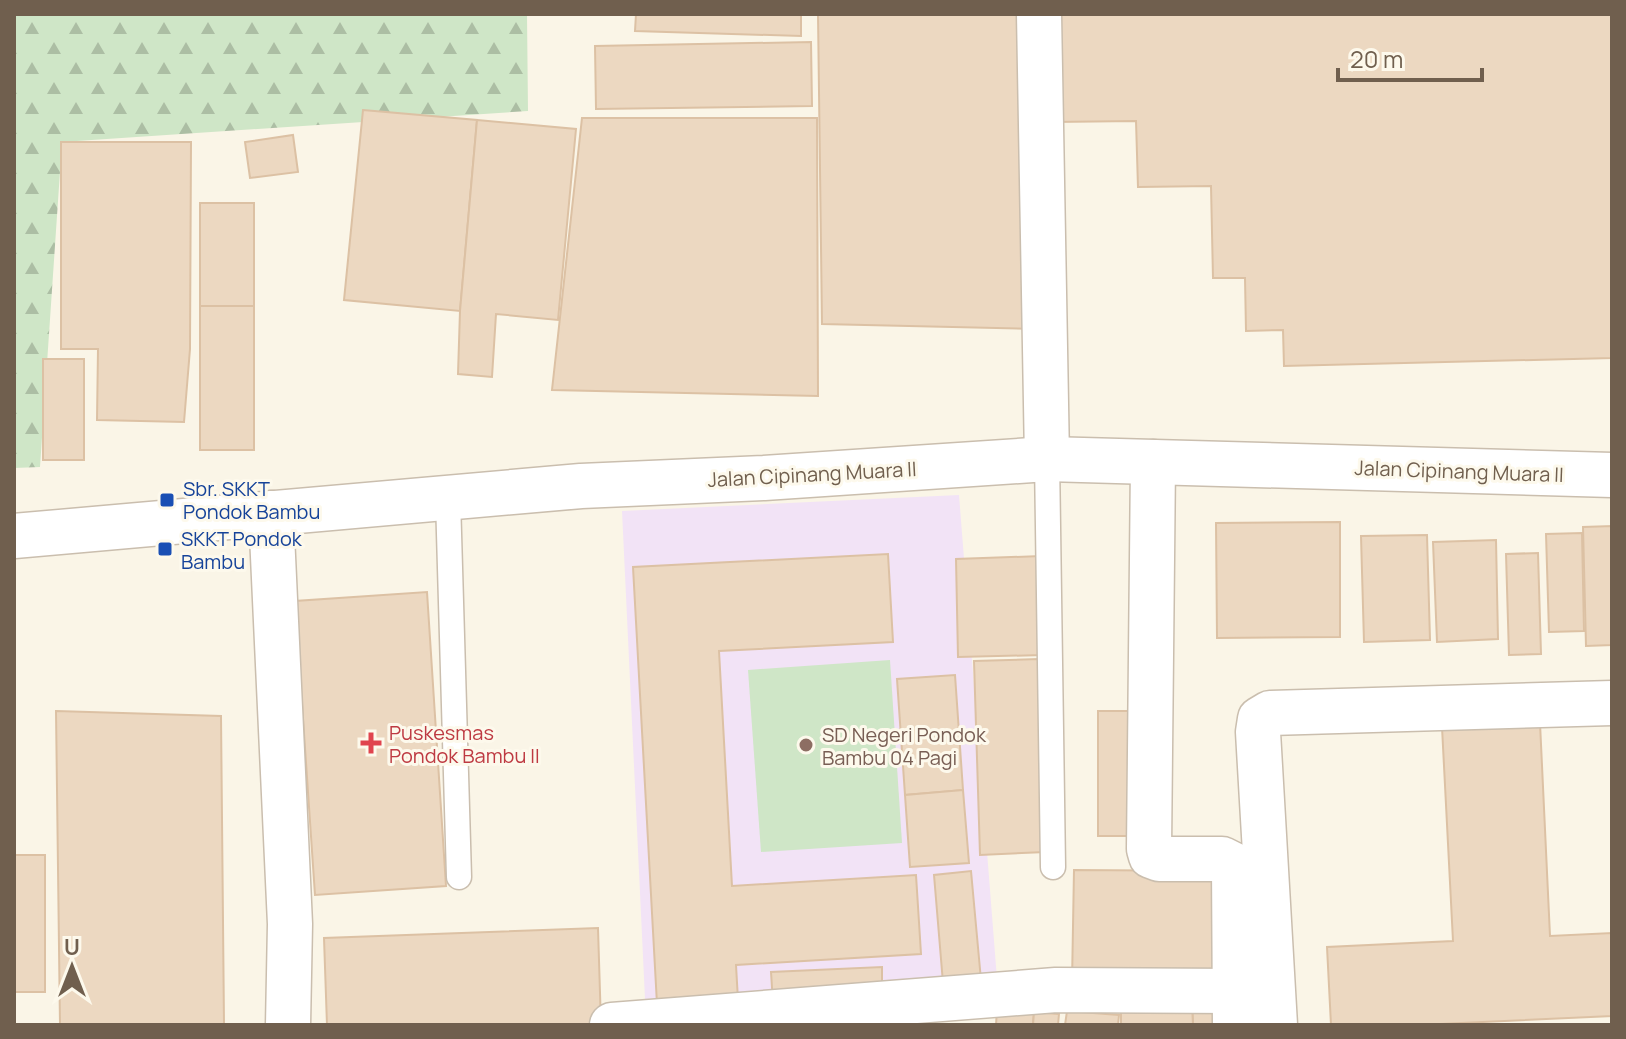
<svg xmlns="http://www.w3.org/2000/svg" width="1626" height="1039" font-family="Manrope,sans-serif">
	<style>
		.education { fill: #f2e3f6 }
		.forest { fill: url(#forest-firs) }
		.garden { fill: #cfe6c7 }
		.building { fill: #ecd8c1; stroke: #dcc1a4; stroke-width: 2 }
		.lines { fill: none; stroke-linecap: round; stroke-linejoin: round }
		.service-casing { stroke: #cabeae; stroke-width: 27 }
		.minor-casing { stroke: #cabeae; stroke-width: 47 }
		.tertiary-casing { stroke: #cabeae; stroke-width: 47 }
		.service { stroke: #fff; stroke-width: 24 }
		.minor { stroke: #fff; stroke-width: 44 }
		.tertiary { stroke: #fff; stroke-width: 44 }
		.transit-dot { fill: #1a4fb4; stroke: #fdf9ec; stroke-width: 3 }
		.health-dot { fill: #e0444e; stroke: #fdf9ec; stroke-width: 3 }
		.education-dot { fill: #8d6e63; stroke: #fdf9ec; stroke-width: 3 }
		.labels { text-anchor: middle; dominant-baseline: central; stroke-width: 6; stroke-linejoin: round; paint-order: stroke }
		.street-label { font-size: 20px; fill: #705f4e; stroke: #fdf9ec }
		.transit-label { font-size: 20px; fill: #164399; stroke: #fdf9ec; text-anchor: start }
		.health-label { font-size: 20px; fill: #be3a42; stroke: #fdf9ec; text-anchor: start }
		.education-label { font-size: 20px; fill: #785e54; stroke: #fdf9ec; text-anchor: start }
	</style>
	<defs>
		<pattern id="forest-firs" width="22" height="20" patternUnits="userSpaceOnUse" patternTransform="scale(2)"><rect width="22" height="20" fill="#cfe6c7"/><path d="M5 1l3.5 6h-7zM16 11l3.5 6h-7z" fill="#acbea4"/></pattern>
	</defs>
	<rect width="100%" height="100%" fill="#faf5e7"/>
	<polygon class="education" points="959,495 997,979 645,999 622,511"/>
	<polygon class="forest" points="14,14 527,14 528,111 62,142 40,467 14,468"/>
	<polygon class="garden" points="890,660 902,843 761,852 748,670"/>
	<g class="building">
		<polygon points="636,14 801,14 801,36 635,31"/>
		<polygon points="818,14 1028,14 1039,329 822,324"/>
		<polygon points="1050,14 1612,14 1612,358 1284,366 1283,330 1246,331 1245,278 1213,278 1211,186 1138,187 1136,121 1053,122"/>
		<polygon points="811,42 812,106 596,109 595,46"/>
		<polygon points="363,110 477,120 460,311 344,300"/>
		<polygon points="582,118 817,118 818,396 552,390"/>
		<polygon points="477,120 576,129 558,320 496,314 492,377 458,374 460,311"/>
		<polygon points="293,135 298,172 250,178 245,142"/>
		<polygon points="61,142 191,142 190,349 184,422 97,420 98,349 61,349"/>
		<rect x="200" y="203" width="54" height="103"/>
		<rect x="200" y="306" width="54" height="144"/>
		<rect x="43" y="359" width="41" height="101"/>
		<polygon points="1340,522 1340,637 1217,638 1216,523"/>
		<polygon points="1612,526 1612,645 1586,646 1583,527"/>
		<polygon points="1582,533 1584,631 1549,632 1546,534"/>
		<polygon points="1427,535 1430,640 1364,642 1361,536"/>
		<polygon points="1496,540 1498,639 1437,642 1433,542"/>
		<polygon points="1538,553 1541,654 1509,655 1506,554"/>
		<polygon points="888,554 893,642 719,651 732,886 916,875 921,954 736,965 738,1000 657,1004 633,567"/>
		<polygon points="1041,556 1043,655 958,657 956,559"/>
		<polygon points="427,592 446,886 315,895 295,601"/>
		<polygon points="1039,659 1045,852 980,855 974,661"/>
		<polygon points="955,675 963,790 905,795 897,679"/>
		<polygon points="56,711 221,716 224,1025 60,1025"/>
		<rect x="1098" y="711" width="49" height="125"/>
		<polygon points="1540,723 1550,936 1612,933 1612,1016 1418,1025 1331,1025 1327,947 1453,941 1442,727"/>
		<polygon points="963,790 969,863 910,867 905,795"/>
		<rect x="14" y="855" width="31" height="137"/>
		<polygon points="1074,870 1224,871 1223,985 1072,983"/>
		<polygon points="971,871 982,991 944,995 934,875"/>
		<polygon points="598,928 601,1025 327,1025 324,938"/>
		<polygon points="882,967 882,999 773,1003 771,972"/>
		<polygon points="1192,1003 1231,1006 1228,1025 1193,1025"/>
		<polygon points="1192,1003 1193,1025 1121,1025 1121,1004"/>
		<polygon points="997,1009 1034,1012 1033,1025 996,1025"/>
		<polygon points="1067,1011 1119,1015 1118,1025 1065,1025"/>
		<polygon points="1034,1012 1059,1014 1058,1025 1033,1025"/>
	</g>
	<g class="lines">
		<defs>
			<g id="service">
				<polyline points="1047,459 1053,867"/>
				<polyline points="448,499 459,877"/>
			</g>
			<g id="minor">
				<polyline points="1039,14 1047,459"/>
				<polyline points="1153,462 1149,849 1151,856 1159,859 1222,859 1234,865 1235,1025"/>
				<polyline points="271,513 290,924 288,1025"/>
				<polyline points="612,1025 1056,990 1236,991"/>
				<polyline points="1275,1025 1258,732 1260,719 1270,713 1612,703"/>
			</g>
			<polyline id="tertiary" points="14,536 581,486 764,478 1047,459 1612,475"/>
		</defs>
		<use href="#service" class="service-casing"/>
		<use href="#minor" class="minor-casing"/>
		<use href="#tertiary" class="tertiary-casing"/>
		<use href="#service" class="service"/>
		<use href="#minor" class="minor"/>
		<use href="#tertiary" class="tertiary"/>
	</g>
	<g class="transit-dot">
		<rect x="159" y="492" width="16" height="16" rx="4"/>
		<rect x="157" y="541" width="16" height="16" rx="4"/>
	</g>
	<path class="health-dot" d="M367 731h8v8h8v8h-8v8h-8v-8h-8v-8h8z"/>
	<circle class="education-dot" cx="806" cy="745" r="8"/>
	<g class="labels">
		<g class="street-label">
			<text transform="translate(1459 471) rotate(2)">Jalan Cipinang Muara II</text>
			<text transform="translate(812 474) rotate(-3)">Jalan Cipinang Muara II</text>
		</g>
		<g class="transit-label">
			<text x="183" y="488">Sbr. SKKT<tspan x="183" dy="23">Pondok Bambu</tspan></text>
			<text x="181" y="538">SKKT Pondok<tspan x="181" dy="23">Bambu</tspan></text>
		</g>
		<g class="health-label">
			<text x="389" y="732">Puskesmas<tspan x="389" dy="23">Pondok Bambu II</tspan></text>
		</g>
		<g class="education-label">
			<text x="822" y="734">SD Negeri Pondok<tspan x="822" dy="23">Bambu 04 Pagi</tspan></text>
		</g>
	</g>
	<rect width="1626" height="1039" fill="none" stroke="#705f4e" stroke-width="32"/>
	<g transform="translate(72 967)" stroke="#fdf9ec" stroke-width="6" paint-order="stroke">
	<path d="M0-6L14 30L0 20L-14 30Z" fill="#705f4e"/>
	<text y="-12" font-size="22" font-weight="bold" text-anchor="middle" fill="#705f4e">U</text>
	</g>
	<path d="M1338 68v12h144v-12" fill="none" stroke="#705f4e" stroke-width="4"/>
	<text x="1350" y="68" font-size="24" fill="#705f4e" stroke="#fdf9ec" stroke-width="6" paint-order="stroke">20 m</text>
</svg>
